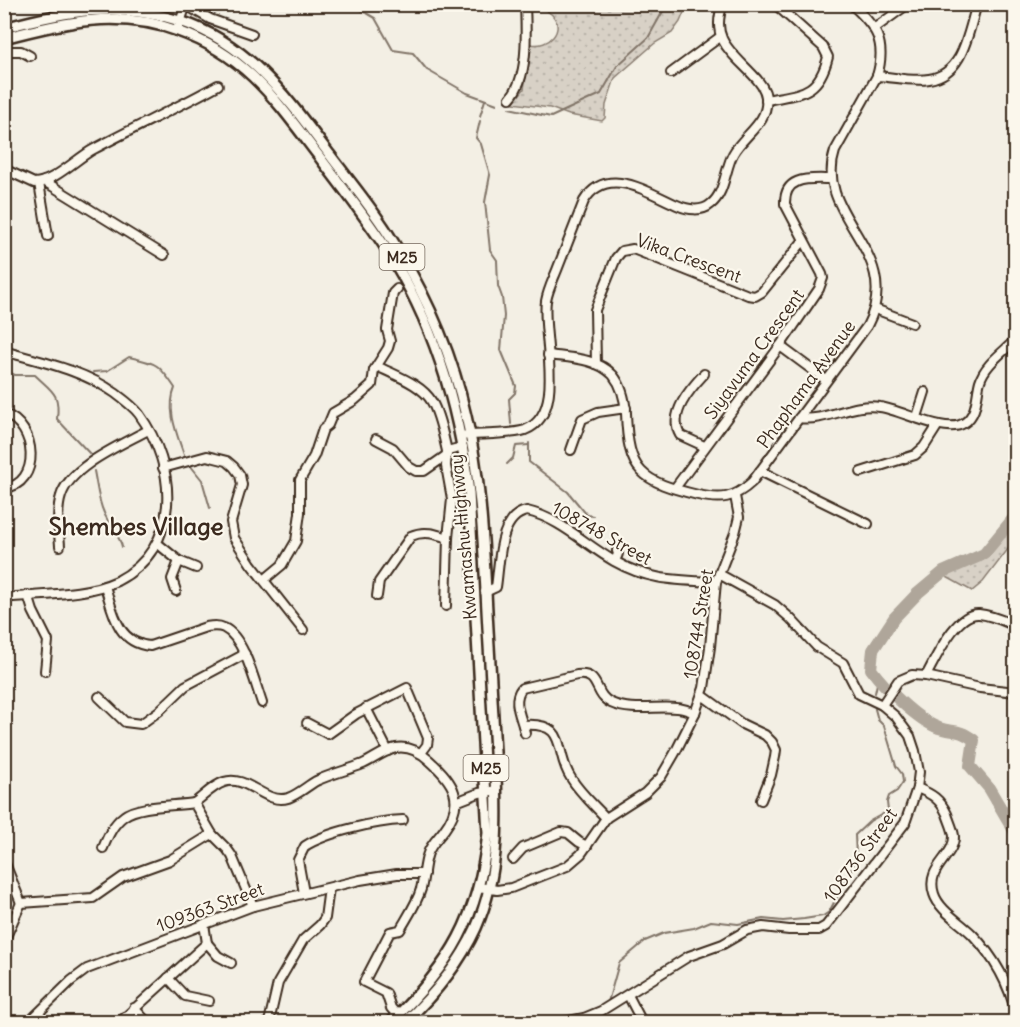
<svg xmlns="http://www.w3.org/2000/svg" width="1020" height="1027" font-family="Delius,sans-serif">
	<style>
		.grass { fill: url(#grass-dots); stroke: #8a7e72; stroke-width: 1.5 }
		.lines { fill: none; stroke-linecap: round; stroke-linejoin: round }
		.stream { stroke: #817468; stroke-width: 2 }
		.river { stroke: #afa69a; stroke-width: 12 }
		.minor-casing { stroke: #3b2a1e; stroke-width: 12 }
		.major-casing { stroke: #3b2a1e; stroke-width: 14 }
		.minor { stroke: #fbf7ec; stroke-width: 8 }
		.major { stroke: #fbf7ec; stroke-width: 9 }
		.labels { text-anchor: middle; dominant-baseline: central; stroke-width: 4.5; stroke-linejoin: round; paint-order: stroke }
		.shield { fill: #fbf7ec; stroke: #75685c; stroke-width: 1.5 }
		.shield-label { font-size: 16px; font-weight: bold; fill: #3b2a1e }
		.street-label { font-size: 18px; fill: #3b2a1e; stroke: #fbf7ec }
		.district-label { font-size: 24px; font-weight: bold; fill: #3b2a1e; stroke: #fbf7ec }
	</style>
	<defs>
		<pattern id="grass-dots" width="8" height="8" patternUnits="userSpaceOnUse" patternTransform="scale(1.5)"><rect width="8" height="8" fill="#d8d1c6"/><path d="M2 2h.1M6 6h.1" fill="none" stroke="#bab4aa" stroke-width="1.8" stroke-linecap="round"/></pattern>
	</defs>
	<rect width="100%" height="100%" fill="#f3efe4"/>
	<filter id="ink" filterUnits="userSpaceOnUse"><feTurbulence type="fractalNoise" baseFrequency=".0167" numOctaves="2"/><feDisplacementMap in="SourceGraphic" scale="12" xChannelSelector="R" yChannelSelector="G"/><feConvolveMatrix kernelMatrix="1 2 1 2 8 2 1 2 1" color-interpolation-filters="sRGB"/></filter>
	<g filter="url(#ink)">
		<g class="grass">
			<path d="M537 5H687L680 22 672 33 655 43 615 78 606 105 605 118 602 121 569 115 550 108 513 103 524 89 531 44C549 48 565 30 553 16 549 11 542 8 537 5Z"/>
			<polygon points="1015,517 1015,540 983,582 972,591 943,575 986,554"/>
		</g>
		<g class="lines">
			<g class="stream">
				<polyline points="351,4 375,18 393,50 413,53 427,70 467,93 497,104"/>
				<polyline points="509,108 551,117 601,94 617,66 648,38 667,4"/>
				<polyline points="480,116 485,100"/>
				<polyline points="480,121 476,138 481,144 490,175 485,202 490,250 497,260 498,286 502,297 504,316 501,350 516,386 515,393 509,399 511,424"/>
				<path d="M4 370 15 375H35C53 392 60 393 57 419L91 455"/>
				<path d="M93 372 107 371 129 357C157 363 159 364 175 388 166 410 177 434 184 455"/>
				<polyline points="529,443 529,462 568,492 587,515 593,516"/>
				<polyline points="507,464 513,458 516,446 529,445"/>
				<polyline points="190,465 202,480 210,508"/>
				<path d="M94 471C97 485 98 500 104 513 108 523 121 538 122 547"/>
				<polyline points="875,693 878,679"/>
				<polyline points="608,1002 619,963 645,941 664,933 694,928 711,921 738,924 763,919 783,921 804,919 823,916 829,912 853,866 856,857 855,835 870,821 888,811 887,802 889,796 897,791 903,782 902,774 896,766 884,726 878,720 875,709"/>
				<polyline points="602,1022 606,1016"/>
			</g>
			<path class="river" d="M1016 515 984 554 943 572 918 593 894 618 873 650 871 669C884 687 917 720 939 728 954 733 958 728 974 740L970 766 989 788 1016 834"/>
			<defs>
				<g id="minor">
					<polyline points="186,5 210,19 252,34"/>
					<polyline points="179,26 186,4"/>
					<polyline points="875,28 908,4"/>
					<polyline points="4,51 21,51 30,56"/>
					<polyline points="671,73 720,37"/>
					<path d="M877 76C894 77 913 82 929 79 964 74 968 32 977 4"/>
					<path d="M510 98C529 77 526 32 525 4"/>
					<path d="M766 100C800 93 818 96 828 57L823 47 775 4"/>
					<path d="M4 169 34 183C53 183 77 158 94 149 135 127 177 108 218 85"/>
					<polyline points="44,181 164,255"/>
					<polyline points="39,183 48,236"/>
					<polyline points="875,309 912,323"/>
					<polyline points="780,346 826,380"/>
					<path d="M4 351C42 362 83 370 115 393 123 399 133 406 139 414 178 467 182 548 117 581 85 596 40 594 4 598"/>
					<path d="M548 355C570 358 597 358 613 375 622 386 625 399 626 413 628 473 641 481 698 495 721 500 734 499 752 482L867 326C906 252 813 217 835 151L877 76C887 42 876 26 851 4"/>
					<polyline points="596,364 595,310 616,258 622,251 633,249 748,295 755,296 762,292 803,241"/>
					<path d="M377 366C394 375 422 384 432 402 440 416 443 435 447 451"/>
					<path d="M704 374C690 389 668 414 680 435L704 446"/>
					<path d="M4 414C38 425 41 485 4 488"/>
					<polyline points="917,417 925,392"/>
					<path d="M799 418C827 422 852 402 880 407 902 410 946 435 964 423 978 414 976 395 980 381 985 364 1004 352 1016 339"/>
					<path d="M461 436C478 434 510 435 525 430 568 413 541 335 546 301 548 290 553 280 557 270 566 247 575 224 584 201 607 164 647 192 677 205 688 210 702 212 711 204 725 193 725 169 733 154 743 135 770 122 766 97 765 88 758 80 752 74 730 51 710 38 723 4"/>
					<polyline points="376,439 393,448 409,467 416,471 424,471 447,455"/>
					<polyline points="571,450 582,419 598,412 626,408"/>
					<polyline points="163,468 207,456 227,461 234,467 240,475 242,485 231,522 234,538 251,564 303,630"/>
					<polyline points="760,471 868,524"/>
					<polyline points="861,472 915,455 924,447 938,425"/>
					<path d="M675 488 780 346 819 289 823 278 822 274 785 204C784 175 811 179 831 179"/>
					<polyline points="157,543 179,561 196,568"/>
					<path d="M60 546C59 530 56 511 61 496 70 466 123 444 148 430"/>
					<polyline points="615,561 618,554 617,551"/>
					<polyline points="264,580 282,565 296,541 300,513 300,480 314,456 323,429 328,425 333,413 355,400 372,385 374,370 388,348 390,341 387,330 393,293 397,289"/>
					<path d="M105 586C113 612 117 643 150 646L206 627C212 626 218 625 224 628 244 637 255 683 262 703"/>
					<polyline points="176,591 172,579 179,561"/>
					<path d="M485 592 496 587C500 563 498 516 527 511 559 518 586 545 614 561 649 581 678 580 716 582"/>
					<polyline points="28,595 33,611 48,641 45,671"/>
					<path d="M377 596 379 582 411 536C424 530 436 534 448 538"/>
					<polyline points="446,606 448,538 452,499 446,466 447,451 463,447"/>
					<path d="M926 676C936 658 956 612 979 614 992 615 1004 621 1016 626"/>
					<polyline points="702,695 742,724 765,735 772,742 776,750 775,757 771,775 761,800"/>
					<polyline points="99,697 125,722 141,724 159,711 185,686 245,654"/>
					<polyline points="882,705 898,681 912,675 926,676 980,688 1016,692"/>
					<polyline points="366,708 388,751"/>
					<polyline points="307,723 328,734 356,714 407,688 428,738 427,745 421,753"/>
					<path d="M523 725C570 722 553 751 571 778 580 793 594 805 606 818"/>
					<path d="M525 733C522 718 511 701 522 688L577 675C601 672 593 695 611 703 632 712 655 706 677 708 683 708 689 711 695 713"/>
					<path d="M917 788C932 794 940 799 947 814 949 821 953 828 954 836 955 857 925 867 934 894 939 910 960 922 972 934 994 957 1009 983 1016 1014"/>
					<polyline points="456,802 479,793 497,790"/>
					<path d="M194 803C203 797 212 786 224 782 247 774 265 805 288 798 299 794 307 786 316 781 331 774 348 770 363 764 374 759 385 750 396 748 409 746 420 752 429 760 454 782 466 801 444 830 439 837 431 844 428 853 424 864 424 877 421 889 417 903 408 916 400 930L390 932 364 982 386 993 391 1008 398 1016"/>
					<path d="M103 848C108 836 113 824 124 816 138 805 175 806 194 803L212 834 227 849 232 856 253 906"/>
					<polyline points="513,859 523,848 561,832 568,833 579,842 587,846"/>
					<polyline points="4,861 21,903"/>
					<polyline points="479,887 497,890 511,888 567,866 581,854 606,818 645,793 661,777 675,753 695,713 704,688 710,647 716,582 735,533 739,517 735,496"/>
					<path d="M304 893 298 860 305 846C327 832 377 821 403 820"/>
					<polyline points="21,903 93,898 123,877 170,860 212,834"/>
					<polyline points="204,924 207,943"/>
					<polyline points="4,941 21,903"/>
					<polyline points="207,943 218,956 231,963"/>
					<polyline points="168,978 185,996 209,1001"/>
					<polyline points="628,995 642,1022"/>
					<polyline points="134,1008 147,1022"/>
					<polyline points="29,1022 71,981 87,969 253,906 360,880 397,874 424,874"/>
					<polyline points="120,1022 207,943"/>
					<polyline points="269,1022 278,983 303,940 320,925 325,918 329,888"/>
					<polyline points="564,1022 584,1018 601,1011 689,956 723,944 747,930 763,927 789,930 819,930 826,926 905,823 917,788 919,772 915,751 910,736 896,717 882,705 859,694 843,663 817,647 790,618 775,605 719,574"/>
				</g>
				<g id="major">
					<path d="M4 28C66 11 116 1 180 21 250 44 287 98 330 155 351 183 374 210 392 240 426 294 452 354 466 416 484 491 484 569 489 646 491 682 493 717 495 752 498 812 501 871 476 928 459 965 434 995 405 1022"/>
					<path d="M4 38C64 22 118 9 178 31 246 55 276 100 318 155 341 186 366 217 387 250 434 323 459 407 469 493L488 833C479 917 451 965 391 1022"/>
				</g>
			</defs>
			<use href="#minor" class="minor-casing"/>
			<use href="#major" class="major-casing"/>
			<use href="#minor" class="minor"/>
			<use href="#major" class="major"/>
		</g>
	</g>
	<g class="labels">
		<g class="shield">
			<rect x="379.5" y="244" width="45" height="26" rx="4.5"/>
			<rect x="463.5" y="755" width="45" height="26" rx="4.5"/>
		</g>
		<g class="shield-label">
			<text x="402" y="257">M25</text>
			<text x="486" y="768">M25</text>
		</g>
		<g class="street-label">
			<text transform="translate(689 258) rotate(20)">Vika Crescent</text>
			<text transform="translate(754 354) rotate(-54)">Siyavuma Crescent</text>
			<text transform="translate(806 384) rotate(-54)">Phaphama Avenue</text>
			<text transform="translate(602 533) rotate(29)">108748 Street</text>
			<text transform="translate(463 537) rotate(-95)">Kwamashu Highway</text>
			<text transform="translate(698 624) rotate(-81)">108744 Street</text>
			<text transform="translate(860 855) rotate(-54)">108736 Street</text>
			<text transform="translate(210 907) rotate(-20)">109363 Street</text>
		</g>
		<g class="district-label">
			<text x="136" y="526">Shembes Village</text>
		</g>
	</g>
	<rect width="1020" height="1027" fill="none" stroke="#fbf7ec" stroke-width="24"/>
	<rect x="12" y="12" width="996" height="1003" fill="none" stroke="#3b2a1e" stroke-width="2" filter="url(#ink)"/>
</svg>
